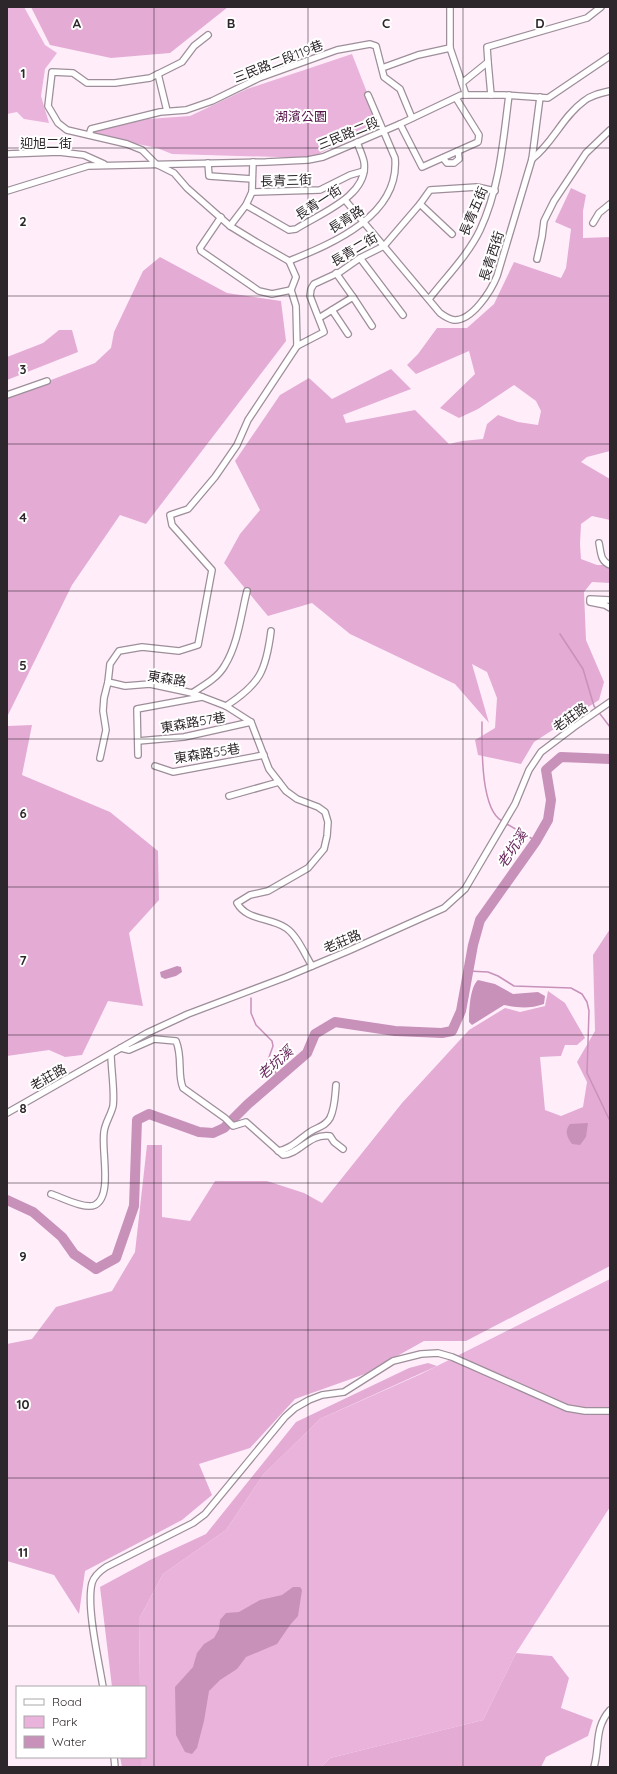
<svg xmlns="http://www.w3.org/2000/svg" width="617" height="1774" font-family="Quicksand,'Noto Sans TC',sans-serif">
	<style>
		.green { fill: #e9b3db }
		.forest { fill: #e4acd5 }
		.water { fill: #c891ba }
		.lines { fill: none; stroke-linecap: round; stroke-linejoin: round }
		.stream { stroke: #c891ba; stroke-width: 1.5 }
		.river { stroke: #c891ba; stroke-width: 10 }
		.minor-casing { stroke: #9d8e99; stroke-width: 8 }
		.minor { stroke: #fff; stroke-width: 5.5 }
		.grid { fill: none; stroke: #2d262b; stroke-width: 1; stroke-opacity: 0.55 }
		.labels { text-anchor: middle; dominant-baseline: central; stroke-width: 4; stroke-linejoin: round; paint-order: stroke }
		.street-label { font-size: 13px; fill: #2d262b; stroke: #fff }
		.park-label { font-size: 13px; fill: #58174c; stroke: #fff }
		.water-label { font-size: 14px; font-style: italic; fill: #68275c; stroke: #fff }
		.grid-label { font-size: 13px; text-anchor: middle; font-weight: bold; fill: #2d262b; stroke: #fff; stroke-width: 4; stroke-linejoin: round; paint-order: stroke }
	</style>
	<rect width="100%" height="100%" fill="#ffeefa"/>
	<g class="green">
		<polygon points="7,7 24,7 45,45 57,53 45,69 41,96 49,123 24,119 17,112 7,114"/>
		<polygon points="352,54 379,123 311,158 172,154 157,148 123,141 92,132 148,119 190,116 247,89"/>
		<polygon points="610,1279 610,1507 516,1653 483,1720 330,1758 321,1767 141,1767 141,1757 145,1757 145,1687 140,1687 139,1619 163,1574 226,1530 263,1475 320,1419 421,1374"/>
	</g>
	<g class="forest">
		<polygon points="31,7 228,7 170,53 111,58 50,45"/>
		<polygon points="571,188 586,195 583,211 583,238 610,237 610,451 587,457 581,462 610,479 610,520 592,516 581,524 580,544 581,559 597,565 610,565 610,583 592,582 584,592 586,640 604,682 599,700 534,742 521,764 478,755 475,740 495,728 497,698 487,672 472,664 489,723 455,684 350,634 312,603 268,616 224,563 240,534 260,510 235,461 280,395 309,378 332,399 391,369 411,389 343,415 346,423 415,410 449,444 462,441 483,439 487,424 498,415 518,422 538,425 541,411 536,401 514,385 478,409 459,418 440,408 475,374 469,351 416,374 407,365 418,354 437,328 467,328 494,304 514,262 561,278 566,268 571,229 555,222"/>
		<polygon points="160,257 227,293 281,301 286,341 146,524 120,515 72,585 7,717 7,397 95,363 111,348 114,332 143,271"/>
		<polygon points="59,330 72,330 78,352 7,380 7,357 43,343"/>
		<polygon points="32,725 22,775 110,812 158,851 159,900 129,933 143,1006 108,1001 82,1055 65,1057 49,1050 7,1056 7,726"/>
		<polygon points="610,929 610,1266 466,1341 424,1341 365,1374 295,1399 250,1448 199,1464 212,1495 182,1520 85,1571 79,1614 54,1575 7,1561 7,1344 32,1339 56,1307 112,1291 135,1252 147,1145 162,1145 162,1217 190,1221 215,1181 267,1181 304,1193 322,1203 402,1103 469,1030 505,1008 520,1012 545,1006 548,991 565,1003 585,1038 577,1045 565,1045 561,1056 540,1057 545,1110 561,1116 583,1107 587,1082 577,1062 595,1031 593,955"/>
		<polygon points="428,1363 437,1366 320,1419 263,1475 226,1530 163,1574 139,1619 140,1687 112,1687 100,1587 150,1560 206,1534 296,1422 409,1368"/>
		<polygon points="516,1653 552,1656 569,1678 561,1708 593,1720 588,1736 546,1757 541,1767 321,1767 330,1758 483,1720"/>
		<polygon points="120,1757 141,1757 141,1767 122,1767"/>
	</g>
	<g class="water">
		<polygon points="177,966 181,967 182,972 176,976 165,979 161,977 160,972"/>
		<path d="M478 980 495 984 513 994 538 992 545 996 544 1004C530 1009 518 1008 504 1005L472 1025 469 1022C469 1010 470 987 478 980Z"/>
		<path d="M588 1123 586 1137 580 1145 572 1144C567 1137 564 1131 570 1124Z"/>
		<polygon points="293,1587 300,1587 302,1590 298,1616 290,1625 277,1644 246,1657 237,1669 220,1680 209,1691 204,1721 197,1748 192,1754 185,1752 176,1735 175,1687 193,1667 197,1653 204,1644 214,1638 219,1629 220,1620 226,1613 239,1612 260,1600 282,1595"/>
	</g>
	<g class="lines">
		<g class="stream">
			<polyline points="560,634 583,669 594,706 610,727"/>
			<path d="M482 722C482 745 480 809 502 821"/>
			<polyline points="505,823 536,841"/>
			<polyline points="468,971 488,972 498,976 514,986 571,988 582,994 587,1002 589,1011 587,1073 610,1121"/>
			<polyline points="251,998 251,1013 256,1025 272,1041 273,1046 268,1060 279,1078"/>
		</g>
		<polyline class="river" points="7,1200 33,1212 62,1237 74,1254 96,1269 116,1258 134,1206 137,1120 149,1114 199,1132 213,1133 224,1128 248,1104 307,1053 315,1034 335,1022 395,1031 442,1033 452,1031 461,1011 473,945 480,920 536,841 548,820 551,800 546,770 561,757 610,759"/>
		<defs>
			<g id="minor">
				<polyline points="450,7 450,48 466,95"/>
				<path d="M208 35 194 46 182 62 150 78 115 83H87L73 73 52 72 48 106 58 123 67 130 127 144 142 150 156 164 174 173 187 188 230 226 256 242 289 261 296 277 291 290 296 306 297 346 248 420 237 445 215 477 188 509 170 515 172 525 212 570 198 645 179 651 142 647 119 651 110 664 108 682 125 686 150 684 192 693 226 706 251 722 269 769 286 791 297 799 318 807 325 812 328 822 327 836 324 849 308 868 268 891 250 895 237 903C247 921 270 917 286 928 297 935 305 955 312 966"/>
				<polyline points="488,62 491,95"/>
				<polyline points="382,68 418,55 450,48"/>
				<polyline points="158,74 167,111"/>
				<polyline points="462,83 488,62 487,47 587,18 601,7"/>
				<polyline points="400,124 422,167 478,142 479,135 456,98"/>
				<polyline points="89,135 91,129 160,112 186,110 212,101 259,78 337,50 370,44 376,46 384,77 400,89 412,118"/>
				<polyline points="7,154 59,152 84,155 104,164"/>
				<polyline points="443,158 447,163 454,163 459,159 458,151"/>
				<path d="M532 159C553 143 562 117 584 101 591 95 601 93 610 91"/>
				<polyline points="208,163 209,176 252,179"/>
				<polyline points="7,191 88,166 266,162 308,160 323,157 400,124 461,95 504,95 548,98 610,56"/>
				<polyline points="252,192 320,190 350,175 364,171"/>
				<path d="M345 200 440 313C444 316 448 319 454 320 472 321 491 291 497 276L532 159 540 97"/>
				<polyline points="420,204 430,190 477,187 495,191"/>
				<path d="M246 205 289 230 296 229C319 214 369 196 364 162 363 156 359 148 357 142"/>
				<polyline points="221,217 200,248 201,251 259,291 272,294 291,290"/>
				<polyline points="593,223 599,213 610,204"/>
				<polyline points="230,226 246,205 252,192 253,162"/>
				<polyline points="360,258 403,315"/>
				<polyline points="537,259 542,237 544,221 554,201 586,153 610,130"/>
				<path d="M289 261C334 243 400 215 395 158L368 95"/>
				<polyline points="353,297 372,326"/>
				<path d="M429 299C446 277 468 255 480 230 500 187 503 141 509 95"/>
				<polyline points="332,310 348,334"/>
				<polyline points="319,318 353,297 336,273"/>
				<polyline points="297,346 324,332 310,296 311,289 314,284 340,272 360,258 384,246 420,204 452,234"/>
				<polyline points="7,395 47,381"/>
				<path d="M599 543C601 552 600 561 610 565"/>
				<polyline points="610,600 590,599 590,602 605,605 610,608"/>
				<path d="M192 693C203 686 218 678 225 665 238 644 241 615 247 591"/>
				<path d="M226 706C260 684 266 671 271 631"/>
				<polyline points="138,741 184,737 251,722"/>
				<polyline points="138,755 137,709 202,697"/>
				<polyline points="100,758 106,730 103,711 104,698 108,682"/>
				<polyline points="155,766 173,772 264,755"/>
				<polyline points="229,796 279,782"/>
				<path d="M121 1048 129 1050 154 1039 176 1041C183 1058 177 1074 183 1088L225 1118 233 1126 246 1122 283 1155C300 1154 309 1133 330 1136L334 1142 343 1149"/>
				<polyline points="7,1113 147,1033 188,1014 286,977 348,951 444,908 465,889 515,804 529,770 541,752 574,727 610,702"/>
				<path d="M278 1151C291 1149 299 1139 310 1132 317 1127 325 1127 330 1118 335 1108 335 1096 336 1085"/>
				<path d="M51 1194C61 1197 85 1210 95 1205 113 1196 101 1150 104 1132 105 1123 111 1115 113 1106 115 1092 111 1069 111 1054"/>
				<path d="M103 1687C99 1662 86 1606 92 1583 94 1576 100 1571 106 1567L193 1523 205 1514 285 1417 295 1408 309 1400 322 1395 344 1392 393 1361 421 1354 438 1353 452 1357 567 1408 585 1411H610"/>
				<polyline points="114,1757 115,1767"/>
				<path d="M594 1767C600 1746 594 1728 610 1710"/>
			</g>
		</defs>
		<use href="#minor" class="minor-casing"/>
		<use href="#minor" class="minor"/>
	</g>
	<path class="grid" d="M154 7V1767M308 7V1767M463 7V1767M7 148H610M7 296H610M7 444H610M7 591H610M7 739H610M7 887H610M7 1035H610M7 1183H610M7 1330H610M7 1478H610M7 1626H610"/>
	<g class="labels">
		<g class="street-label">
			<text transform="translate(278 61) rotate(-21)">三民路二段119巷</text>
			<text transform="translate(348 133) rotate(-22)">三民路二段</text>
			<text x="46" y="143">迎旭二街</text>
			<text transform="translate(286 180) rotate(-2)">長青三街</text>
			<text transform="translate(318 202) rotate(-33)">長青一街</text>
			<text transform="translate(473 211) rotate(-67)">長青五街</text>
			<text transform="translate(346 219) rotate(-33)">長青路</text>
			<text transform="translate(354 249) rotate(-31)">長青二街</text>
			<text transform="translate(491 256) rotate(-72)">長青西街</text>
			<text transform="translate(167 678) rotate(9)">東森路</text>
			<text transform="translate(570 717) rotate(-36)">老莊路</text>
			<text transform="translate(193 722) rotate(-10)">東森路57巷</text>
			<text transform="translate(207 753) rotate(-9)">東森路55巷</text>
			<text transform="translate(342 941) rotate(-23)">老莊路</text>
			<text transform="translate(48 1077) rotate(-30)">老莊路</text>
		</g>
		<g class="park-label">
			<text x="301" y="116">湖濱公園</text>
		</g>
		<g class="water-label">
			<text transform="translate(512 849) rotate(-56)">老坑溪</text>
			<text transform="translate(275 1063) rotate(-42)">老坑溪</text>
		</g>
	</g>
	<g class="grid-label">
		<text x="77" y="28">A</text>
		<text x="231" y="28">B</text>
		<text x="386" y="28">C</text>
		<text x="540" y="28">D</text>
		<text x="23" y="78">1</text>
		<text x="23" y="226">2</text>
		<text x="23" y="374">3</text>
		<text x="23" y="522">4</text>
		<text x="23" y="670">5</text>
		<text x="23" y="818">6</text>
		<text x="23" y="965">7</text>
		<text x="23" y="1113">8</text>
		<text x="23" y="1261">9</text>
		<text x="23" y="1409">10</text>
		<text x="23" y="1557">11</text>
	</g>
	<rect width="617" height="1774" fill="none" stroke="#2d262b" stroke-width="16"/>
	<rect x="16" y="1686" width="130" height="72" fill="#ffffff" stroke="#aba8aa"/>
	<rect x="24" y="1699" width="20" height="6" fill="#ffffff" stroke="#aba8aa"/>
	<text x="52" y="1706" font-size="12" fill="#2d262b">Road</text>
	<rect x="24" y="1716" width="20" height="12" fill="#e9b3db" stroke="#aba8aa"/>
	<text x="52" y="1726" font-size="12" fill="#2d262b">Park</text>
	<rect x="24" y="1736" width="20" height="12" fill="#c891ba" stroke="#aba8aa"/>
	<text x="52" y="1746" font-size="12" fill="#2d262b">Water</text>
</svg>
